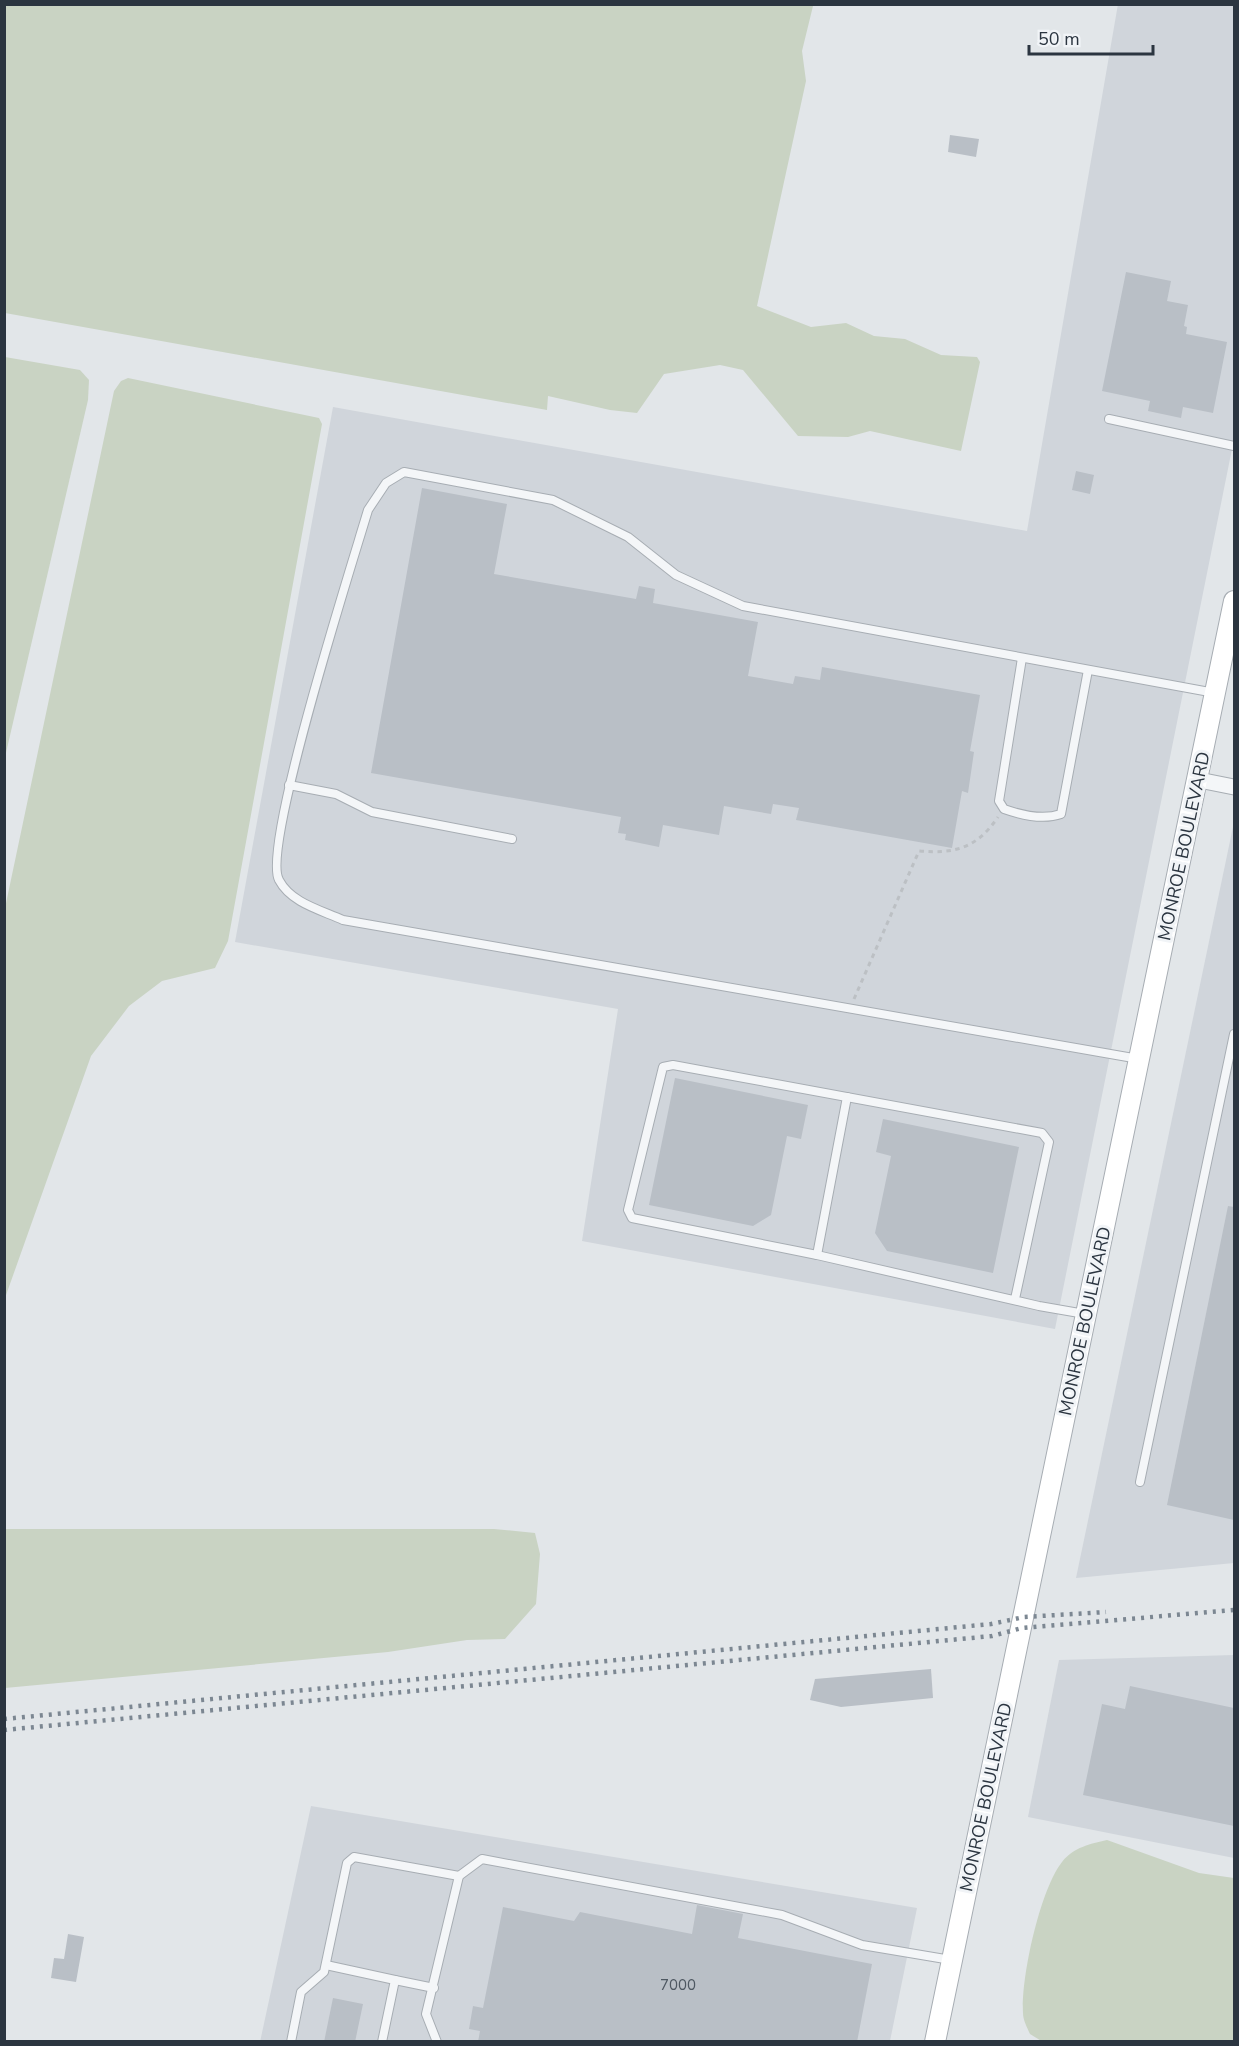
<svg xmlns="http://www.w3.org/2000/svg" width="1239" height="2046" font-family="'Nunito Sans',sans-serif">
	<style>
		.built { fill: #d0d5db }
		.green { fill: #c9d3c3 }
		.building { fill: #b9bfc6 }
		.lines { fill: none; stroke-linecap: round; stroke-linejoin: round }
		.lane-casing { stroke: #a7adb3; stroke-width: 10 }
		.street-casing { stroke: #a7adb3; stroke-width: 17 }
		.secondary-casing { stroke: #a7adb3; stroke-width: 22 }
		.path { stroke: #bcc0c4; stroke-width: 3; stroke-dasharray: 4.5 4.5; stroke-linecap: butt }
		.lane { stroke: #f4f6f8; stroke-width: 8 }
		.street { stroke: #f4f6f8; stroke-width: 15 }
		.secondary { stroke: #fff; stroke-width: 20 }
		.rail { stroke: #7c8792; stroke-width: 4.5; stroke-dasharray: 3 6; stroke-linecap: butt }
		.labels { text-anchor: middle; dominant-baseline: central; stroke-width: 6; stroke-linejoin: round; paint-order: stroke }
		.number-label { font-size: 15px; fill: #4e5862 }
		.street-label { font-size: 18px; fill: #2b3540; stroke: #f1f4f7 }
	</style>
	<rect width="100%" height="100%" fill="#e2e6e9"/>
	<g class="built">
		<polygon points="1118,4 1234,5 1234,439 1055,1329 582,1241 618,1009 235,942 333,407 1027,531"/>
		<polygon points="1234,822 1234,1563 1076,1578"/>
		<polygon points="1234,1655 1234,1858 1028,1817 1059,1660"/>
		<polygon points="311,1806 917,1908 890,2041 260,2042"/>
	</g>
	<g class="green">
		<polygon points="808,5 813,6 802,51 806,81 757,306 811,327 846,323 874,336 905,339 941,355 977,357 980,362 961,451 870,431 848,437 798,436 743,370 720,365 664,374 637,413 610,410 548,396 547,410 5,313 5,5"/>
		<polygon points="5,357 80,370 89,380 88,400 5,757"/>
		<polygon points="128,378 319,418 322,424 228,941 215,968 162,981 129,1006 91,1056 5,1298 5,908 114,391 121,381"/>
		<polygon points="5,1529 494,1529 535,1533 540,1554 536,1604 505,1639 467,1640 388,1652 5,1688"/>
		<path d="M1107 1840 1199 1873 1234 1878V2041L1043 2042 1030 2034C1027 2027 1023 2020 1023 2013 1021 1977 1040 1890 1062 1862 1074 1847 1090 1844 1107 1840Z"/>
	</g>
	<g class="building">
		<polygon points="950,135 979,139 976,157 948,152"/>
		<polygon points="1126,272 1171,281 1167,301 1188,305 1184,326 1187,327 1186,334 1227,342 1213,413 1183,407 1181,418 1148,411 1150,401 1102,391"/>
		<polygon points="1076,471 1094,475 1090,494 1072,490"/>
		<polygon points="422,488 507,504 494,574 636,599 639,586 655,589 653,603 758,622 748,676 793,684 795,676 820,680 822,667 980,695 970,751 974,752 968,793 962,791 952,848 796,820 799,808 773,804 771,814 724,806 719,835 663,825 659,847 625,840 626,834 618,833 621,817 371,773"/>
		<polygon points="675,1078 808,1105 801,1139 787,1136 771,1215 753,1226 649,1205"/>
		<polygon points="883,1119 1019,1147 993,1273 887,1251 875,1233 891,1156 876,1152"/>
		<polygon points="1228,1206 1234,1207 1234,1520 1167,1505"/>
		<polygon points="931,1669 933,1698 841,1707 810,1700 815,1679"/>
		<polygon points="1130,1686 1234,1708 1234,1826 1083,1795 1102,1704 1125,1709"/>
		<polygon points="697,1905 743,1914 738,1938 872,1964 857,2042 478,2042 480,2031 469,2029 473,2006 483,2008 503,1907 574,1921 580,1912 692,1934"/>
		<polygon points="68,1934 84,1937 76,1982 51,1978 54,1958 64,1959"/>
		<polygon points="333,1998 363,2004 355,2042 324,2042"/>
	</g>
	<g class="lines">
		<defs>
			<g id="lane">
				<polyline points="1109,419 1234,446"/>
				<path d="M1022 658 999 801 1004 809C1021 815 1044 820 1061 814L1088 670"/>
				<polyline points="289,785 336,794 372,812 512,839"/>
				<path d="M1139 1059 343 920C321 910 291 903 279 880 261 848 353 561 368 510L386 483 404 472 553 500 628 537 676 575 743 606 1215 693"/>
				<polyline points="817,1255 847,1097"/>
				<polyline points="1015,1299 1049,1142 1042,1133 673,1065 663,1067 628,1210 632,1218 817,1255 1039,1306 1085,1314"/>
				<polyline points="1140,1482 1234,1034"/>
				<polyline points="326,1965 395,1980 382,2042"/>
				<polyline points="395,1980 434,1988"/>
				<polyline points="291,2042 301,1992 324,1972 347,1863 354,1857 459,1876"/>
				<polyline points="437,2042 426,2014 459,1876 482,1859 782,1915 862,1945 951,1960"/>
			</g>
			<polyline id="street" points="1199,780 1234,787"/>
			<polyline id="secondary" points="935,2042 1234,601"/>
		</defs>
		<use href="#lane" class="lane-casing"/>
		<use href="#street" class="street-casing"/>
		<use href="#secondary" class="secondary-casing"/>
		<path class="path" d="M854 999 919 851C955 854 977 848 998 817"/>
		<use href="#lane" class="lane"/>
		<use href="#street" class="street"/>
		<use href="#secondary" class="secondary"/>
		<g class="rail">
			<polyline points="4,1719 991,1624 1024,1617 1106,1612"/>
			<polyline points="4,1730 992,1636 1022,1628 1234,1610"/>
		</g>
	</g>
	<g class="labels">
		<g class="number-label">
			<text x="678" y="1985">7000</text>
		</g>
		<g class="street-label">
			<text transform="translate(1184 846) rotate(-78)">MONROE BOULEVARD</text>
			<text transform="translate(1085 1321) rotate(-78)">MONROE BOULEVARD</text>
			<text transform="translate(986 1797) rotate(-78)">MONROE BOULEVARD</text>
		</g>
	</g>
	<rect width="1239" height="2046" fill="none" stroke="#2b3540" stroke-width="12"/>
	<path d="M1029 45v9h124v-9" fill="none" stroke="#2b3540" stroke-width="3"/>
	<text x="1038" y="45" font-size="18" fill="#2b3540" stroke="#f1f4f7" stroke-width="4.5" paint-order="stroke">50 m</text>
</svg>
